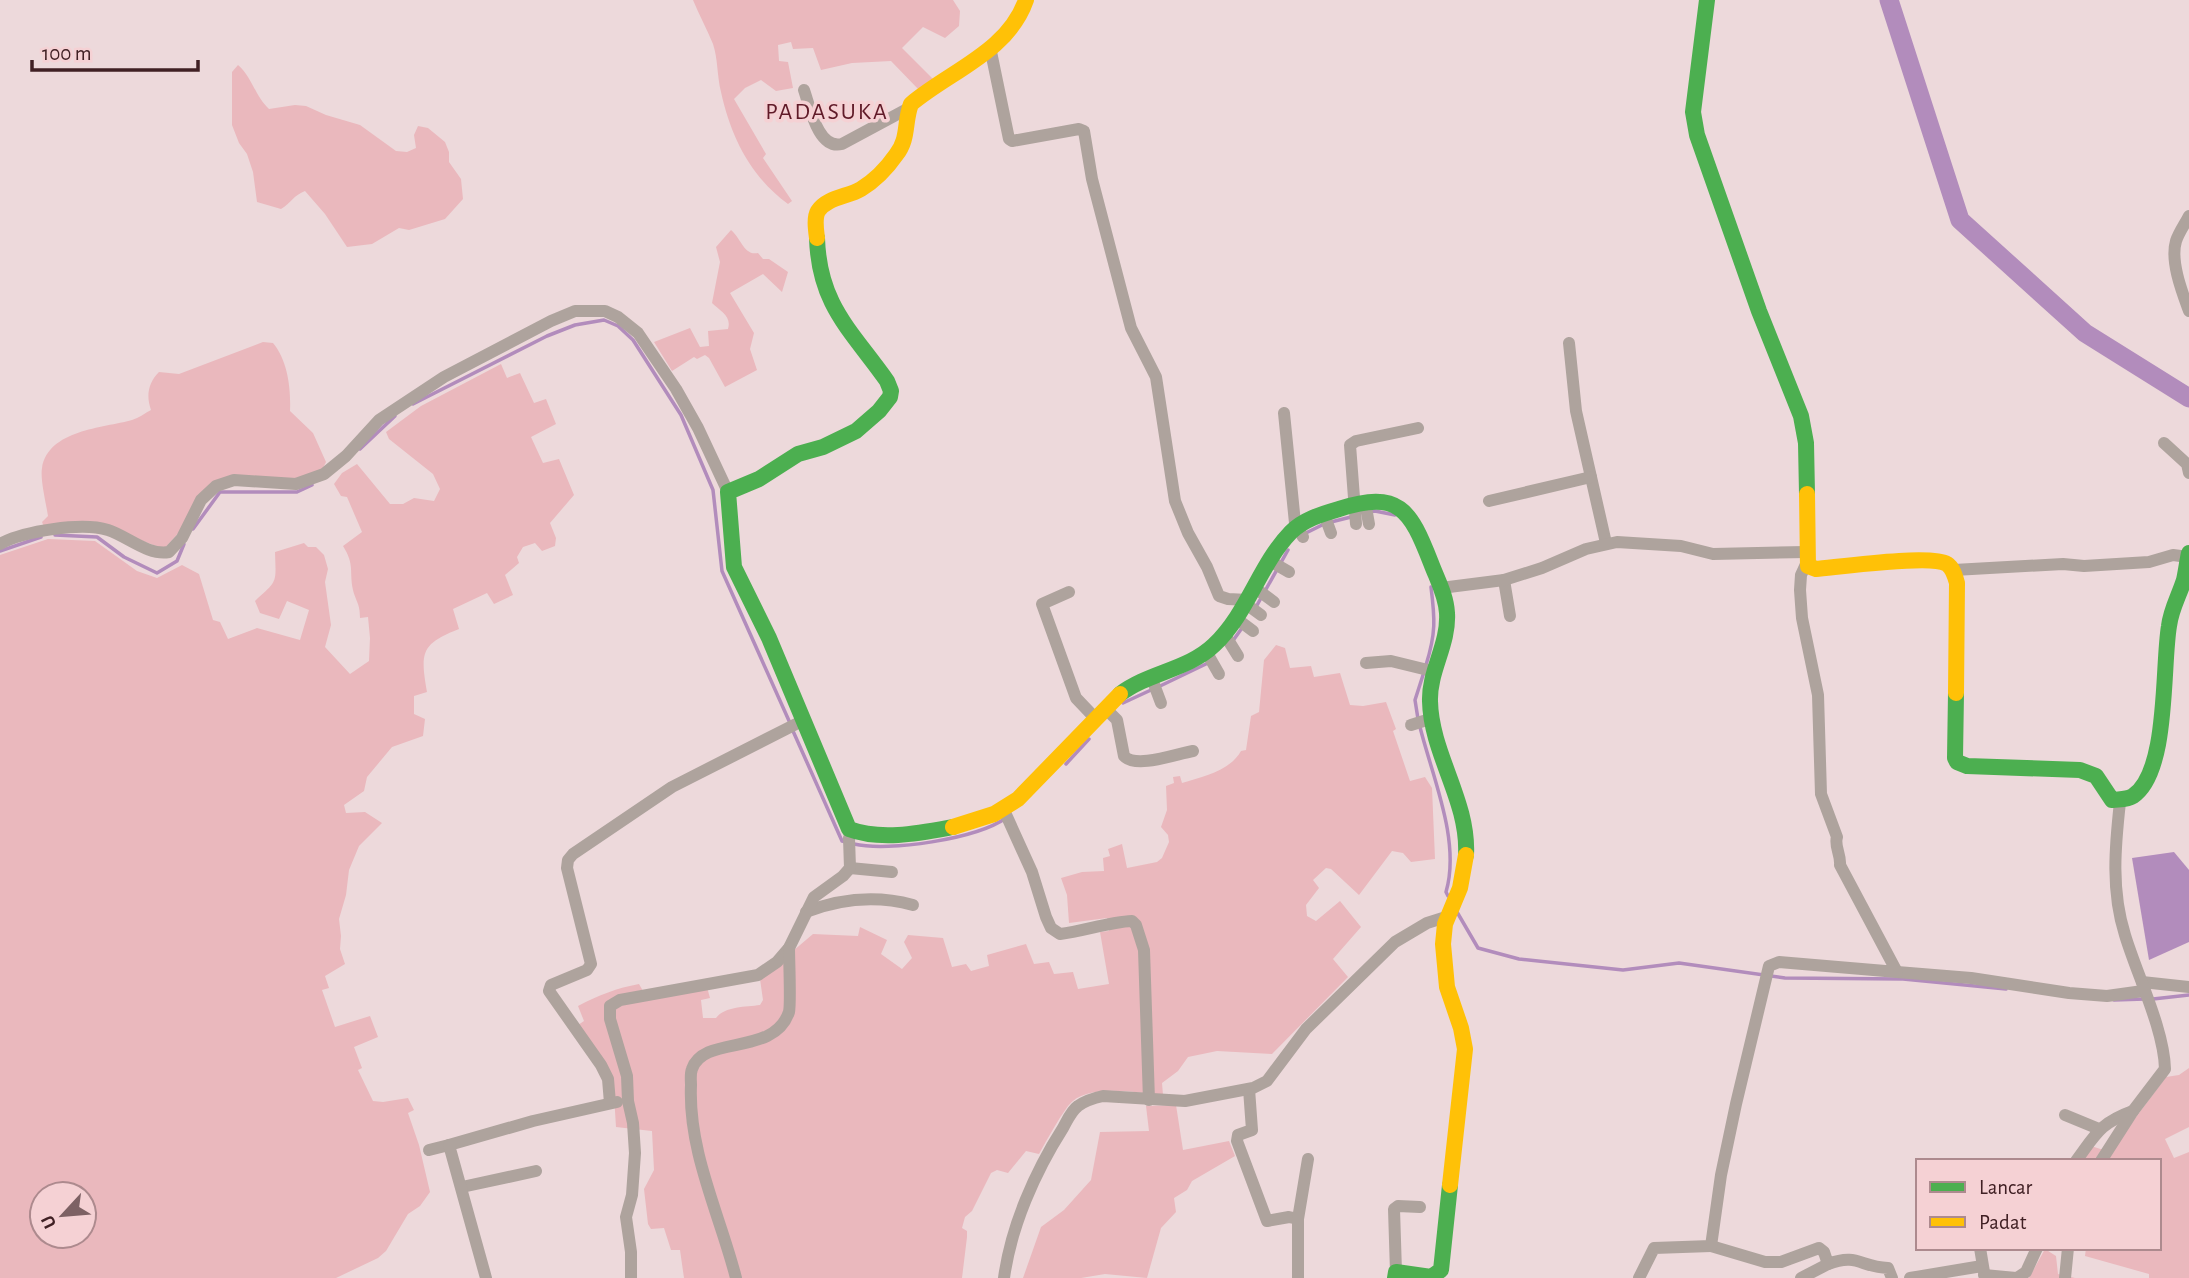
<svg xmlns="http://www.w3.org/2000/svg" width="2189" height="1278" font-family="'Alegreya Sans',sans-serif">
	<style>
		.green { fill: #eab8bd; fill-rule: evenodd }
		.water { fill: #b28cbc }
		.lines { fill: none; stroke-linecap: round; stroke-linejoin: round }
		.stream { stroke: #b28cbc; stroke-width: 3.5 }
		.river { stroke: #b28cbc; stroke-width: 19 }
		.street { stroke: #aea39d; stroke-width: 12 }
		.fast { stroke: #4caf50; stroke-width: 16 }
		.slow { stroke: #ffc107; stroke-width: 16 }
		.labels { text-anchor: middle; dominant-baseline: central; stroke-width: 7; stroke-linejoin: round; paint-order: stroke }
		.quarter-label { font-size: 24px; letter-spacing: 2px; fill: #601a28; stroke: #f5d1d4 }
	</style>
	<rect width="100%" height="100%" fill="#edd9db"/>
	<g class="green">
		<path d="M693 0H953L960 11 959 26 945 38 923 27 902 48 934 80 920 91 891 61 852 63 821 70 813 48 793 49 791 42 778 45 779 61 788 62 793 88 776 91 761 80 745 88 734 99 766 154 763 158 792 201 788 204C750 176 731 137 721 92 717 76 718 59 713 44 707 29 699 15 693 0Z"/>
		<path d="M238 65C252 77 255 96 269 109L295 105 306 106 326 115 360 125 396 151 407 152 416 148 414 135 418 126 428 128 445 142 449 152V162L461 179 463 199 445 219 409 230 399 228 372 244 347 247 325 214 305 191C294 195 291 203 281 209L257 202 253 172 247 154 239 143 232 125V72Z"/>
		<path d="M731 230C741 238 744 256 758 253L763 259H769L788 272 782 292 763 274 730 293 754 333 750 349 757 370 725 387 709 358 705 355 697 359 694 357 672 371 654 342 690 328 700 347 709 346 708 331 728 329C732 316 720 311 712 303L720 262 716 247Z"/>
		<path d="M263 342 273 343C288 361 291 389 290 411L313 433 326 462 322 470 296 480 214 483 182 529 164 549 135 538 44 527 42 522 48 516C46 503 40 479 42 468 48 430 103 428 132 420 139 418 145 413 151 410 146 396 148 383 159 372L179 374Z"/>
		<path d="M501 364 507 378 520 373 534 403 546 399 556 424 531 437 543 463 559 459 574 495 550 523 556 538 555 546 542 551 535 543 523 547 517 557 519 563 505 575 513 595 494 604 487 593 453 609 459 629C421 644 420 652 427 692L414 696V714L425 719 423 736 392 747 367 777 364 791 344 805 346 813 365 812 382 823 359 846 349 870 346 895 339 919 341 936 340 949 345 964 325 976 329 988 322 990 335 1027 370 1016 378 1037 354 1047 362 1068 358 1070 373 1101 383 1102 408 1098 414 1110 408 1113 419 1145 430 1192 420 1206 408 1214 386 1251 378 1258 336 1278H0V555L48 539 95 541 137 571 157 578 182 565 199 574 213 620 220 622 228 639 257 628 300 640 309 610 287 601 279 619 260 613 255 601C278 580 276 584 275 552L304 543 308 547H316L324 555 328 569 325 582 331 625 325 647 350 674 369 661 370 638 368 617 360 618C360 603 356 602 353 590 349 571 355 565 343 546L362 532 347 497 341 496 334 484 342 473 357 464 390 504H403L414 498 434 501 440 489 433 474 389 439 386 432 421 406ZM42 1194H84V1236H42Z"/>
		<path d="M1276 645 1285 648 1290 668 1311 666 1314 677 1340 673 1350 705 1363 706 1386 702 1396 729 1393 731 1410 781 1425 777 1432 788 1435 859 1411 862 1403 853 1392 851 1359 895 1331 869 1326 868 1313 880 1319 888 1306 905 1307 916 1316 921 1340 901 1361 927 1333 959 1348 977 1272 1054 1217 1051 1188 1057 1178 1071 1162 1083 1163 1095C1136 1093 1086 1082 1068 1106 1057 1121 1048 1138 1039 1154L1026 1151 1008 1173 997 1170 991 1173 972 1211 965 1217 962 1228 967 1231V1237L962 1278H684L680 1250H671L664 1228 651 1229 648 1224 644 1189 654 1170 652 1131 616 1127 614 1095 578 1025 584 1021 578 1006C599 995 617 988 639 984L643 991 705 980 710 998 701 1000 703 1018H716C725 1006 746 1007 760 1005L763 1000 760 979 813 934 858 936 860 927 887 940 881 954 902 969 912 958 904 942 908 935 943 938 952 967 966 964 971 971 989 966 987 955 1026 944 1034 964 1049 962 1054 974 1073 972 1078 989 1109 984 1100 932 1109 931 1107 918 1069 923 1067 895 1061 878 1082 872 1104 871 1103 858 1110 856 1108 849 1122 844 1127 868 1157 862 1162 858 1169 842 1168 835 1161 827 1167 810 1166 786 1174 783 1173 777 1180 776 1182 783C1202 777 1230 771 1241 751L1246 750 1251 716 1259 712 1264 660Z"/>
		<polygon points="2189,1068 2189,1127 2165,1139 2174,1158 2189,1152 2189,1278 2149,1278 2149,1274 2085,1256 2086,1248 2159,1248 2159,1161 2080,1161 2091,1146 2110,1152 2166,1077 2179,1075"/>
		<polygon points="1176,1105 1183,1150 1229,1141 1235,1156 1192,1181 1187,1190 1174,1198 1176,1212 1161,1228 1147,1278 1105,1274 1081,1278 1023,1278 1041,1227 1064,1210 1091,1180 1100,1132 1149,1131 1146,1106"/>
		<polygon points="2045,1249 2056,1256 2058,1274 2075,1278 2029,1278"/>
	</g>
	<polygon class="water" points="2174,852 2189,870 2189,942 2149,960 2132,858"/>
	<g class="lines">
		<g class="stream">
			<polyline points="413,404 547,336 575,325 604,320 618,326 633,340 681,415 713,490 722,571 790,723"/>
			<polyline points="360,449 395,416"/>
			<polyline points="1369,512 1375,511 1395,515"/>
			<polyline points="1331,522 1351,517"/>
			<polyline points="193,529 220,492 297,492 312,485"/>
			<polyline points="1306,533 1324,524"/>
			<polyline points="55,535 97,537 124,557 157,573 177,561 184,544"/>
			<polyline points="0,551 41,537"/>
			<polyline points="1256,607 1288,550"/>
			<polyline points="1232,642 1242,628"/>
			<path d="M1426 665C1436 633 1435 619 1431 587"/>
			<polyline points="1158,687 1208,663"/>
			<polyline points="1123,703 1151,690"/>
			<polyline points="1418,719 1415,700 1424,672"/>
			<path d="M1420 727C1432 776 1461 841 1446 892L1448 896"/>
			<polyline points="793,731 842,841 846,842"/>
			<polyline points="1066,764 1089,739"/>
			<path d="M854 844C889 852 976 839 1006 818"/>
			<polyline points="1457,912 1478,948 1519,959 1623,970 1679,963 1785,978 1903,979 2006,989"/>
			<polyline points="2153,999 2189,995"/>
			<polyline points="2114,1000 2145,999"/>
		</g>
		<polyline class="river" points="1889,0 1960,220 2085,333 2189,398"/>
		<g class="street">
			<polyline points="990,47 1009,139 1012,141 1079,129 1084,131 1092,179 1131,328 1156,377 1175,501 1188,533 1207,567 1219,596 1228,599 1248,600"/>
			<path d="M804 90C810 107 818 150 842 144L909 108"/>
			<path d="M2189 216C2185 224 2179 232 2176 241 2170 261 2182 292 2189 311"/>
			<polyline points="1569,343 1576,411 1606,543"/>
			<polyline points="1284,413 1295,523 1303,537"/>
			<polyline points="2164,443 2187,464 2189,473"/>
			<polyline points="1489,501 1591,477"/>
			<polyline points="1365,502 1369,524"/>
			<polyline points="1324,514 1331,533"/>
			<polyline points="1356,524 1350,445 1356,441 1418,428"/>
			<path d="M0 544C23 531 82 522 108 530 127 536 148 556 169 552L182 538 201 500 216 486 234 480 296 484 324 474 346 456 379 420 444 377 551 321 575 311H605L618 317 638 333 676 389 698 428 728 492"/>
			<polyline points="1270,561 1289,572"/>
			<polyline points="1954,570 2063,564 2084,566 2149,562 2173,555 2188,557"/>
			<polyline points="1504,580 1510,616"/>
			<polyline points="1255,588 1274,602"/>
			<polyline points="1441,588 1504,580 1542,568 1586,549 1617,542 1681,546 1713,554 1806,552"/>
			<polyline points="1069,592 1042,604 1076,698 1096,719"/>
			<polyline points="1246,604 1261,615"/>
			<polyline points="1237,619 1253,631"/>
			<polyline points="1225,635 1238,656"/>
			<polyline points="1207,653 1219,674"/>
			<polyline points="1366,663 1391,661 1436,672"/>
			<polyline points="1152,679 1161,703"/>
			<path d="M1106 709 1117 720 1124 756C1136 769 1176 754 1193 751"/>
			<polyline points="1411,725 1433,718"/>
			<path d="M1003 808 1032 872 1046 917 1051 928 1060 934C1084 931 1109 922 1132 921L1136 925 1144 950 1149 1100"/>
			<polyline points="850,868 892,872"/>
			<path d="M806 912C842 898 876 895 913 905"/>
			<polyline points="1897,972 1971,978 2069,993 2107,996 2143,991"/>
			<polyline points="2142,982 2189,987"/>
			<polyline points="1249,1089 1252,1130 1238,1135 1237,1141 1267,1221 1289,1217 1298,1219"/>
			<polyline points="610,1103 608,1079 601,1065 549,991 551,985 587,970 591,964 567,868 568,860 573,854 672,787 800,722"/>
			<polyline points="2065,1115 2099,1129"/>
			<polyline points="429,1150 449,1145"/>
			<path d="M2076 1161C2096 1134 2100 1123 2133 1111"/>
			<path d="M2101 1161 2133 1111 2165 1069C2164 1029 2137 975 2125 935 2111 891 2115 847 2120 802"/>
			<polyline points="462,1187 536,1171"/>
			<path d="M1711 1246 1765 1262H1781L1819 1248 1824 1252 1828 1264C1858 1253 1860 1267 1888 1268L1892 1278"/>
			<polyline points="1980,1248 1984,1272"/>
			<polyline points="1396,1272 1394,1209 1398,1206 1420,1207"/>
			<polyline points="1984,1275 2016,1278"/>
			<polyline points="486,1278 449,1145 533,1121 617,1102"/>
			<polyline points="631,1278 631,1252 626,1217 632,1195 635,1153 633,1123 628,1101 627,1076 610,1019 610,1006 620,1000 758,975 777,962 789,948 814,897 843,876 850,868 849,838 853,831"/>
			<path d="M736 1278C720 1215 688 1152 691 1085 691 1081 690 1074 692 1069 704 1034 774 1057 789 1012 791 1004 789 960 789 948"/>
			<path d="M1004 1278C1011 1226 1035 1172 1063 1128 1067 1121 1071 1111 1078 1106 1086 1100 1094 1098 1103 1096L1185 1101 1253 1088 1267 1081 1306 1029 1395 942 1427 923 1446 917"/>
			<polyline points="1298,1278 1298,1219 1308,1159"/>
			<path d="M1639 1278 1654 1248 1711 1246 1721 1175 1736 1104 1769 966 1779 962 1897 972 1840 865C1841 854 1834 846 1837 837L1821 794 1818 695 1802 618 1800 590 1801 575 1807 562"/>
			<polyline points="1801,1278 1828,1264"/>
			<polyline points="1910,1278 1982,1266"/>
			<polyline points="2017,1278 2026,1272 2037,1248"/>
			<polyline points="2065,1278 2068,1248"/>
		</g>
		<g class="fast">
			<polyline points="1707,0 1693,112 1697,135 1759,311 1801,416 1806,443 1807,494"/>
			<path d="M817 238C819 305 851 330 887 381L891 391 890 397 879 411 856 431 823 447 798 454 759 479 728 492 734 567 769 638 849 829C881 841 920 833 953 827"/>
			<path d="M1956 693 1955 758 1957 762 1967 766 2080 770 2096 776 2112 800C2119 799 2127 800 2133 796 2169 772 2162 667 2169 626 2171 609 2179 596 2184 580 2186 571 2187 562 2189 553"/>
			<path d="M1120 694C1149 672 1188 670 1214 645 1248 613 1259 565 1291 532 1304 519 1322 514 1339 509 1399 490 1410 509 1431 563 1437 579 1446 595 1447 613 1449 644 1429 671 1430 701 1431 754 1469 801 1466 855"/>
			<polyline points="1395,1278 1396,1272 1431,1277 1441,1270 1450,1185"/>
		</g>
		<g class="slow">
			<path d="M817 238C816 230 814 218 818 211 827 197 848 197 861 189 874 181 887 168 896 155 909 139 904 122 911 104 950 71 1008 52 1026 0"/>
			<path d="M1807 494 1808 566 1816 569C1839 567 1931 554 1947 564 1953 568 1955 576 1957 583L1956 693"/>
			<polyline points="953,827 994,814 1018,799 1120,694"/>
			<polyline points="1450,1185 1465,1049 1461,1028 1447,987 1443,944 1445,924 1460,888 1466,855"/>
		</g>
	</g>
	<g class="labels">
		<g class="quarter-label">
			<text x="827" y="112">PADASUKA</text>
		</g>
	</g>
	<rect x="1916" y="1159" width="245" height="91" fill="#f5d1d4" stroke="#ad8a8e" stroke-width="2"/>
	<rect x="1930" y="1182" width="35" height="10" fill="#4caf50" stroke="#ad8a8e" stroke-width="2"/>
	<text x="1979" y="1194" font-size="21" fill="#402024">Lancar</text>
	<rect x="1930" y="1217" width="35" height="10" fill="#ffc107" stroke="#ad8a8e" stroke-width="2"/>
	<text x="1979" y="1229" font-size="21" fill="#402024">Padat</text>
	<g transform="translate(63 1215) rotate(244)"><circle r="33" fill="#f5d1d4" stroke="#ad8a8e" stroke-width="2"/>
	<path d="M0-5L12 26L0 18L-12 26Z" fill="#7d6164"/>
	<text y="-10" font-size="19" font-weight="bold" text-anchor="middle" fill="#402024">U</text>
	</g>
	<path d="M32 60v10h166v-10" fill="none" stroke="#402024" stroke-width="3.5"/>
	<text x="42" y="60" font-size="21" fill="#402024" stroke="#f5d1d4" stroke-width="5" paint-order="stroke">100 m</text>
</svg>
